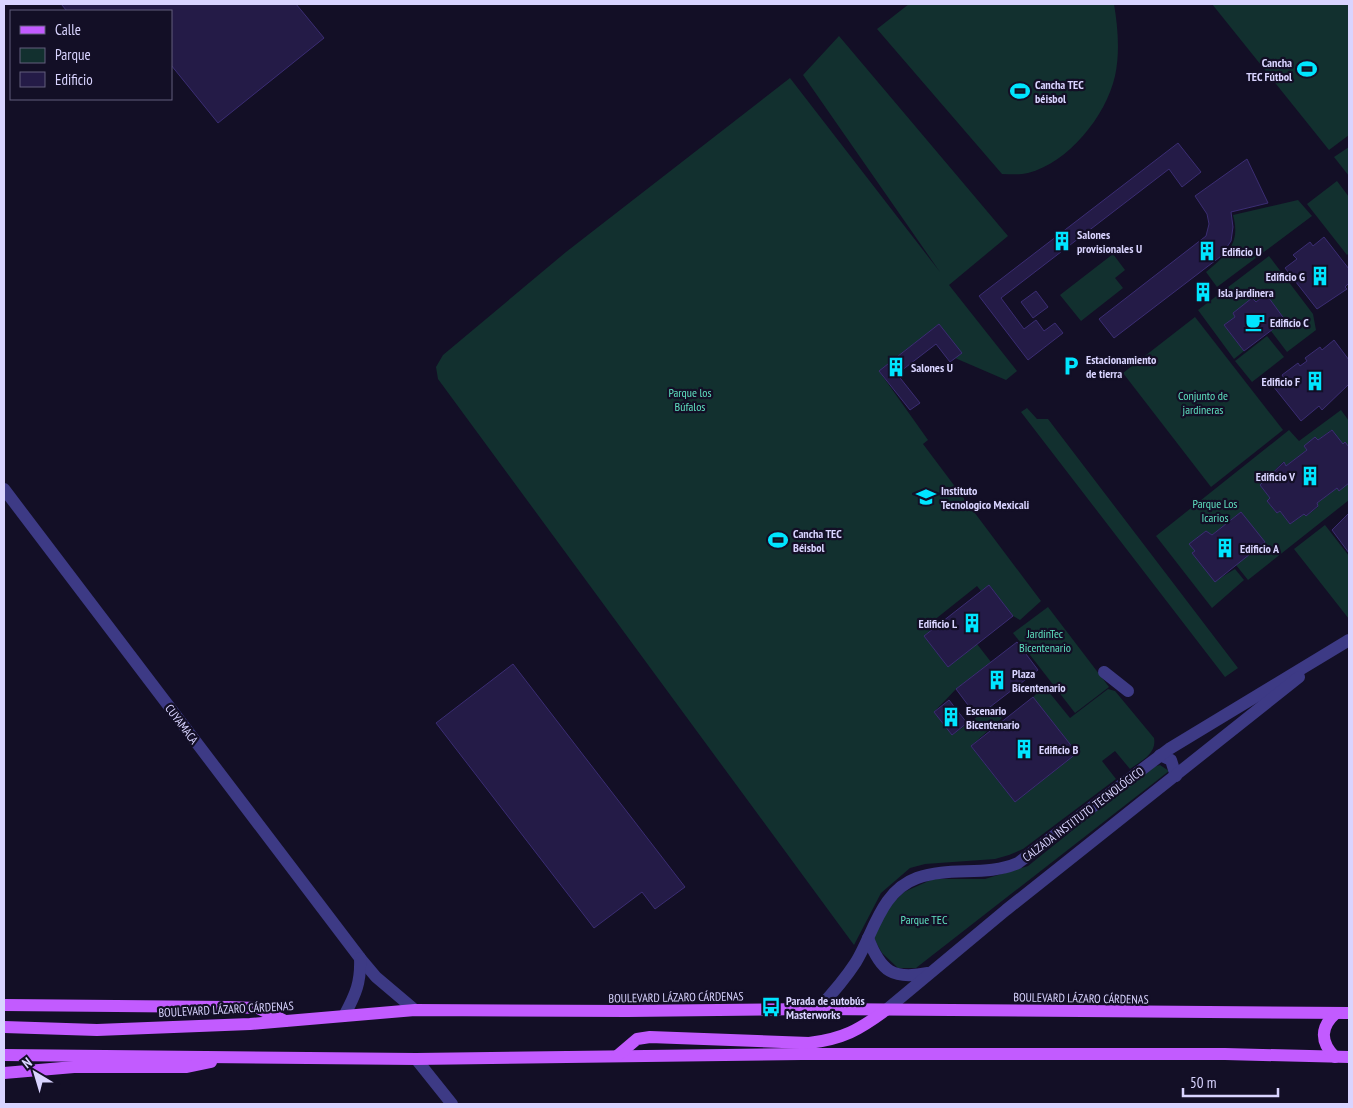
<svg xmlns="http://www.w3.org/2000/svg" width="1353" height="1108" font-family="'PT Sans Narrow',sans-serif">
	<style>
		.green { fill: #12302f }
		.building { fill: #241b47; stroke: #3b2d73 }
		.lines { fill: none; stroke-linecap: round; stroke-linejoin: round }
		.minor { stroke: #3d3a85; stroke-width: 12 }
		.major { stroke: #c25bff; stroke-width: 12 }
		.labels { text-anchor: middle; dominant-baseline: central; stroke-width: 4.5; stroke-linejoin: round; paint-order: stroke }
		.poi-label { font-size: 12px; font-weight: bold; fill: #d9d4ff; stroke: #130f26; text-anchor: start }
		.park-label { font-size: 12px; fill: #5fe0c0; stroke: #130f26 }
		.street-label { font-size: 12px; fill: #d9d4ff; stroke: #130f26 }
	</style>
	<rect width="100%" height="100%" fill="#130f26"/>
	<g class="green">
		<path d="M909 4H1114C1118 28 1120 53 1115 76 1106 116 1068 163 1028 173 1020 175 1010 174 1002 174L877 29Z"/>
		<polygon points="1212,4 1349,4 1349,135 1329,150"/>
		<path d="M839 36 1008 236 949 285 1017 371 1006 380 955 358 961 353 939 324 879 371 928 440 923 444 1041 601 1020 620 1013 616 989 585 981 591 977 586 928 625 931 630 924 636 948 667 977 644 991 662 956 689 934 712 952 735 992 706 1002 718 971 746 1015 802 1077 753 1033 697 1044 686 1070 718 1108 689 1115 691 1154 738C1157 754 1141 761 1130 769L1115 751 1102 761 1116 779 1023 849 1009 855 995 859 925 864 910 868 881 893 854 945 438 379 436 367 443 355 566 252 790 78 940 272 803 75Z"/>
		<polygon points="1349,147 1349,176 1334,157"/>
		<polygon points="1337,181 1349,197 1349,253 1347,255 1307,204"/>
		<path d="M1298 200 1312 216 1217 287 1206 272C1227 254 1241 244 1233 215Z"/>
		<polygon points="1113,254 1125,270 1115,278 1123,288 1081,321 1060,295"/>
		<polygon points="1269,256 1313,314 1316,330 1287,352 1271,331 1285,320 1266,295 1233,313 1235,317 1224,325 1244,351 1234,359 1198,310"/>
		<polygon points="1195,317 1283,430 1211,487 1123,373"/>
		<polygon points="1267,336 1284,357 1252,382 1235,361"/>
		<polygon points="1027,408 1037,419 1048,419 1238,668 1225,677 1021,412"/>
		<polygon points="1341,410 1349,421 1349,447 1345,442 1343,444 1331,430 1318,440 1315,437 1307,450 1286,466 1283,462 1260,485 1270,498 1267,501 1277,513 1280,511 1290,524 1304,514 1306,516 1318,507 1317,503 1337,488 1340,490 1349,483 1349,500 1248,580 1236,565 1264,542 1241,512 1212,535 1206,531 1190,544 1195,551 1192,553 1215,581 1235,569 1244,580 1212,608 1156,536 1289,430 1299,441"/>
		<polygon points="1325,525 1349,556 1349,619 1294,549"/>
		<polygon points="1048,607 1109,687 1075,713 1013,633"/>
		<polygon points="1160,765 1169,771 916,968 898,968 882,953 871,933 888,908 904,892 933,879 985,879 1028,866 1150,768"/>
	</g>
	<g class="building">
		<polygon points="61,4 296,4 324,38 218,123 171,65 171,11 67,11"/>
		<polygon points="1178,143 1201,172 1182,187 1169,169 1001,298 1024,329 1036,320 1044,331 1055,323 1063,333 1028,360 979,296"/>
		<polygon points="1247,159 1268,203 1231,212 1233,227 1231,241 1220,257 1114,338 1099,319 1206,236 1209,224 1207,214 1195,196"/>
		<polygon points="1324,237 1349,269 1349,283 1345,287 1347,289 1317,309 1285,268 1297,259 1293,255 1310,242 1313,246"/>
		<polygon points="1201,288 1206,289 1206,292 1201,293"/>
		<polygon points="1036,291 1048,307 1033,318 1021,302"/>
		<polygon points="1266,294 1285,320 1244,351 1224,325 1235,317 1233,313 1252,298 1256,302"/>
		<polygon points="939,324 962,353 950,362 936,344 897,374 920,403 910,410 879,371"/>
		<polygon points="1334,340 1349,360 1349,384 1322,410 1319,406 1301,421 1273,386 1284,378 1282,375 1298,363 1300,366 1307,361 1305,358 1320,347 1322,350"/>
		<polygon points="1332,430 1343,444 1345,442 1349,447 1349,483 1339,491 1337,488 1317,503 1318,506 1306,516 1304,514 1290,524 1280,511 1277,513 1267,501 1270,498 1260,485 1284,462 1286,466 1307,450 1304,446 1315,437 1318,440"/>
		<polygon points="1241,512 1265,542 1215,582 1192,553 1195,551 1189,544 1206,531 1212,535"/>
		<polygon points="1349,513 1349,553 1332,530"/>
		<polygon points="989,585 1013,616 948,667 924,636"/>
		<polygon points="1017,642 1038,670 977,717 956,689"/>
		<polygon points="513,664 685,887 655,909 642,892 594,928 436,723"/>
		<polygon points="1033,697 1077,753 1015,802 971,746"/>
		<polygon points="949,700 967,723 952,735 934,712"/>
	</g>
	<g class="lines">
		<g class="minor">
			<polyline points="4,489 360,958 376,977 415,1010"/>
			<polyline points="1104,672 1128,691"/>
			<polyline points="1160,755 1171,760 1176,776"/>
			<path d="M868 938C881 972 893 980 928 973"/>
			<path d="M818 1009C832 994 845 979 856 962 874 932 881 891 917 878 950 866 986 877 1018 863L1169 749 1349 640"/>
			<polyline points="886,1010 1006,910 1299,677"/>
			<path d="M344 1016C356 994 361 982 360 958"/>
			<polyline points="416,1059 452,1104"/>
		</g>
		<g class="major">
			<polyline points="4,1005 228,1007 258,1008 285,1021"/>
			<polyline points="4,1027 97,1030 250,1024 415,1010 627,1011 818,1009 1349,1013"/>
			<polyline points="4,1055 416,1059 802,1054 1225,1054 1349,1057"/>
			<path d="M617 1056 637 1039 650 1037 809 1043C843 1039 859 1030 886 1010"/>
			<path d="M1335 1057C1320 1042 1320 1027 1336 1013"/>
			<polyline points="4,1073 74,1067 187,1067 211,1062"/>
		</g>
	</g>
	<defs>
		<symbol id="stadium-bare" viewBox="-9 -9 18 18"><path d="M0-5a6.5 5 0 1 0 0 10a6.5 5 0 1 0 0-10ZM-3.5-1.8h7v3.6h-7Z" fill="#00e5ff" stroke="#130f26" stroke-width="2.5" paint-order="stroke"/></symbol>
		<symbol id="building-bare" viewBox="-9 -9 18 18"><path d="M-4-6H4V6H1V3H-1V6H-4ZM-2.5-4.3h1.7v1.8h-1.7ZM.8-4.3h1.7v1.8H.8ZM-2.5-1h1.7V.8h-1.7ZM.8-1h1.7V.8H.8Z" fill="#00e5ff" stroke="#130f26" stroke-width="2.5" paint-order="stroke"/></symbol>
		<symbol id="cafe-bare" viewBox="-9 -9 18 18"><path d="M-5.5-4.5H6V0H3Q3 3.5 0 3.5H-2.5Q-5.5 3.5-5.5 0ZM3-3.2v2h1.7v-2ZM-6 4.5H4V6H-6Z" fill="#00e5ff" stroke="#130f26" stroke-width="2.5" paint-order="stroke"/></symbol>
		<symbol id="parking-bare" viewBox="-9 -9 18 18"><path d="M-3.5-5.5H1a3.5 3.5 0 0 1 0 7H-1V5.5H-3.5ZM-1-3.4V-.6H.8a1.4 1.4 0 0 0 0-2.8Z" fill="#00e5ff" stroke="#130f26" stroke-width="2.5" paint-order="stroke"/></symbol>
		<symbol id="university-bare" viewBox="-9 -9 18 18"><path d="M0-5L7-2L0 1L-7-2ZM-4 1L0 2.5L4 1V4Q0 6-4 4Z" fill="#00e5ff" stroke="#130f26" stroke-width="2.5" paint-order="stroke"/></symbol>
		<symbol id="bus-bare" viewBox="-9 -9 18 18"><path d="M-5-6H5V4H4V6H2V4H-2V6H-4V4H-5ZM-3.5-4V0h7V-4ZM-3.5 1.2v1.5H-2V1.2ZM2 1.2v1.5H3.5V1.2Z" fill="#00e5ff" stroke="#130f26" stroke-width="2.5" paint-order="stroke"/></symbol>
	</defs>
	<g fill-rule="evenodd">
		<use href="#stadium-bare" x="1293" y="55" width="28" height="28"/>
		<use href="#stadium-bare" x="1006" y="77" width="28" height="28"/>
		<use href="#building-bare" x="1048" y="227" width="28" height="28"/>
		<use href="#building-bare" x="1193" y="237" width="28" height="28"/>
		<use href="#building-bare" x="1306" y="262" width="28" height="28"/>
		<use href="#building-bare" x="1189" y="278" width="28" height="28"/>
		<use href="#cafe-bare" x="1241" y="308" width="28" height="28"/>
		<use href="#parking-bare" x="1057" y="352" width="28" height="28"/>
		<use href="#building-bare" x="882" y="353" width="28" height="28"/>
		<use href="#building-bare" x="1301" y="367" width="28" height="28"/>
		<use href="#building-bare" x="1296" y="462" width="28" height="28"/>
		<use href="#university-bare" x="912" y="483" width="28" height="28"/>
		<use href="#stadium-bare" x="764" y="526" width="28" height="28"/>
		<use href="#building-bare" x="1211" y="534" width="28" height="28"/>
		<use href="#building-bare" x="958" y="609" width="28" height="28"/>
		<use href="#building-bare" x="983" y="666" width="28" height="28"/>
		<use href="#building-bare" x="937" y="703" width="28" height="28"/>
		<use href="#building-bare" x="1010" y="735" width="28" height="28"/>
		<use href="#bus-bare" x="757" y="993" width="28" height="28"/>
	</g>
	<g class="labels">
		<g class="poi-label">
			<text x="1292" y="62" text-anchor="end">Cancha<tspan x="1292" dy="14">TEC Fútbol</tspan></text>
			<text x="1035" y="84">Cancha TEC<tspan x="1035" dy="14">béisbol</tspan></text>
			<text x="1077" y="234">Salones<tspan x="1077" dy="14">provisionales U</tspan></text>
			<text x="1222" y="251">Edificio U</text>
			<text x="1305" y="276" text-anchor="end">Edificio G</text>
			<text x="1218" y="292">Isla jardinera</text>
			<text x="1270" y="322">Edificio C</text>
			<text x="1086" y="359">Estacionamiento<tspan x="1086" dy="14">de tierra</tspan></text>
			<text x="911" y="367">Salones U</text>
			<text x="1300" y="381" text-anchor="end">Edificio F</text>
			<text x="1295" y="476" text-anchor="end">Edificio V</text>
			<text x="941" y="490">Instituto<tspan x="941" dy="14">Tecnologico Mexicali</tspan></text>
			<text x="793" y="533">Cancha TEC<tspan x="793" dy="14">Béisbol</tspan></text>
			<text x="1240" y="548">Edificio A</text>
			<text x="957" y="623" text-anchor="end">Edificio L</text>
			<text x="1012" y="673">Plaza<tspan x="1012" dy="14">Bicentenario</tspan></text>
			<text x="966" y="710">Escenario<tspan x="966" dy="14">Bicentenario</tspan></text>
			<text x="1039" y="749">Edificio B</text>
			<text x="786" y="1000">Parada de autobús<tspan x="786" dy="14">Masterworks</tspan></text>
		</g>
		<g class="park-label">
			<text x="690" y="392">Parque los<tspan x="690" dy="14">Búfalos</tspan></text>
			<text x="1203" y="395">Conjunto de<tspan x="1203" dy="14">jardineras</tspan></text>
			<text x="1215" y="503">Parque Los<tspan x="1215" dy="14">Icarios</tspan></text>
			<text x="1045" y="633">JardínTec<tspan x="1045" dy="14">Bicentenario</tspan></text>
			<text x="924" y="919">Parque TEC</text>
		</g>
		<g class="street-label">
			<text transform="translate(182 724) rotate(53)">CUYAMACA</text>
			<text transform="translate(1083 814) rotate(-37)">CALZADA INSTITUTO TECNOLÓGICO</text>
			<text transform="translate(676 997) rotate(-1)">BOULEVARD LÁZARO CÁRDENAS</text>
			<text transform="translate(1081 998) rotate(1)">BOULEVARD LÁZARO CÁRDENAS</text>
			<text transform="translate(226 1009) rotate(-3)">BOULEVARD LÁZARO CÁRDENAS</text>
		</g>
	</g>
	<rect width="1353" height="1108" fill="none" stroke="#d9d4ff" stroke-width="10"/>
	<rect x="10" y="10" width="162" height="90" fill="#130f26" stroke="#625e7d"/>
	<rect x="20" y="26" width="25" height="8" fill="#c25bff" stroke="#625e7d"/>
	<text x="55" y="35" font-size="15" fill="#d9d4ff">Calle</text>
	<rect x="20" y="48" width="25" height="15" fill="#12302f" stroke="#625e7d"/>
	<text x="55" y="60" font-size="15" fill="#d9d4ff">Parque</text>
	<rect x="20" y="72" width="25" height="15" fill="#241b47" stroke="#625e7d"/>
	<text x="55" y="85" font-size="15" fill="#d9d4ff">Edificio</text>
	<g transform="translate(35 1073) rotate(322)" stroke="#130f26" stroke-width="4" paint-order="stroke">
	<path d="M0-4L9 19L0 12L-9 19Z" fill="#d9d4ff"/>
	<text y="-8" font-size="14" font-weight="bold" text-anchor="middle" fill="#d9d4ff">N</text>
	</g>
	<path d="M1183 1088v8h95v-8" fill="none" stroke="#d9d4ff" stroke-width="2.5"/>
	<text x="1190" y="1088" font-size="15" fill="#d9d4ff" stroke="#130f26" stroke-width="4" paint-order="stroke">50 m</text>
</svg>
